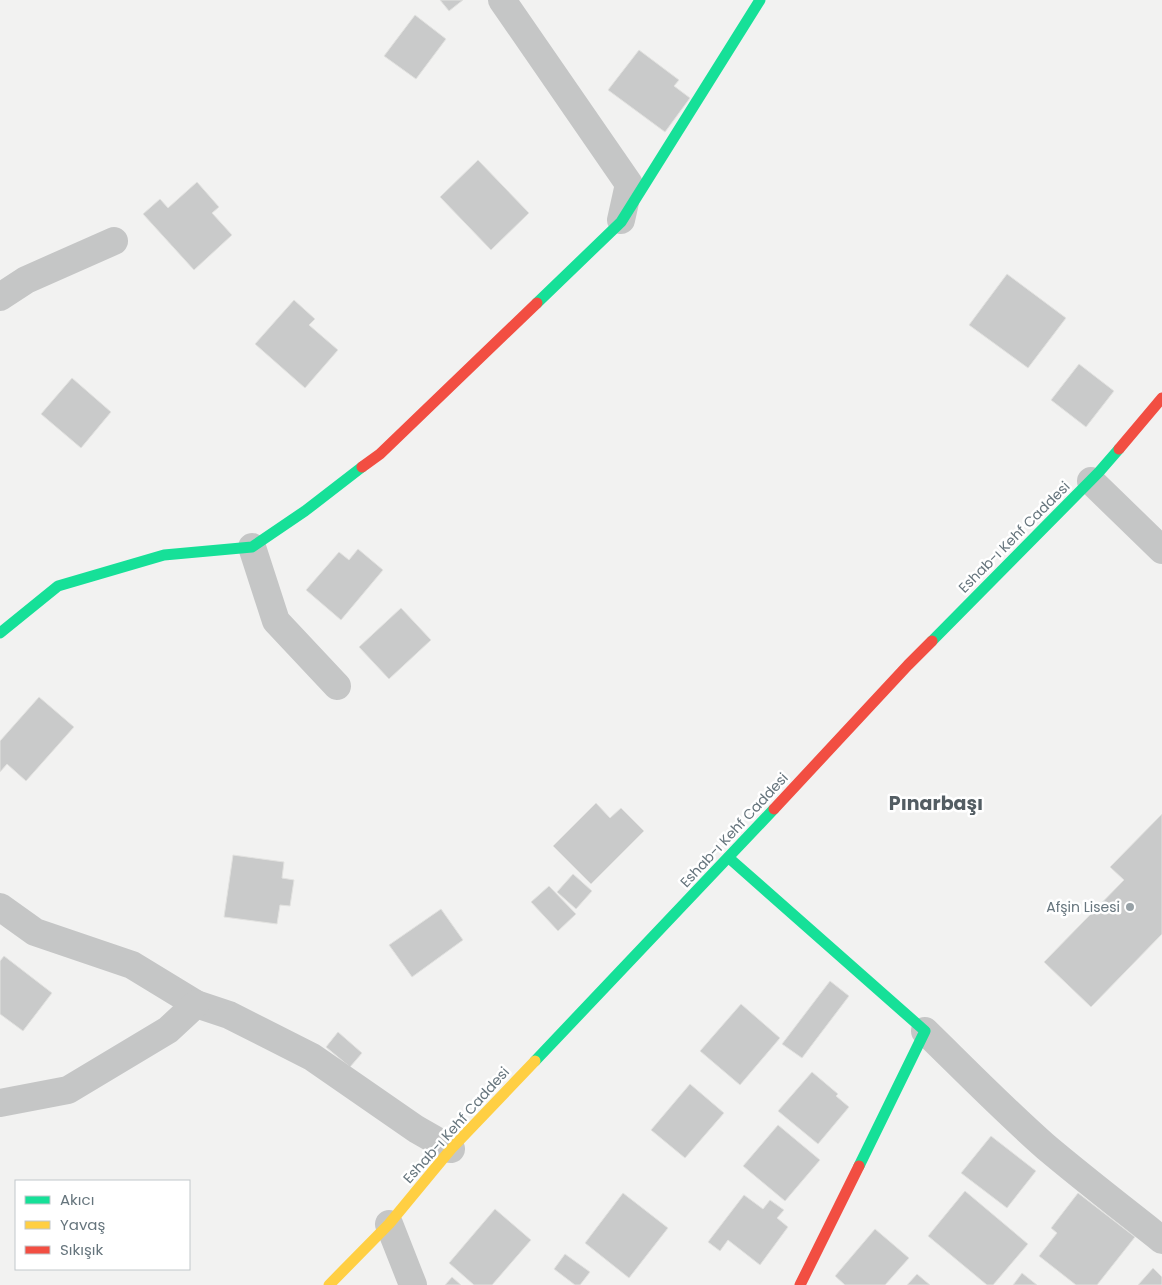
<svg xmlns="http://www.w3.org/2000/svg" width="1162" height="1285" font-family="Poppins,sans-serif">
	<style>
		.building { fill: #c9caca; stroke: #e2e2e0 }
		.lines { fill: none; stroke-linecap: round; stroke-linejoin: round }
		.street { stroke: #c5c6c6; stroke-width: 28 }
		.fast { stroke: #16e098; stroke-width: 11 }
		.slow { stroke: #ffcf43; stroke-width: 11 }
		.jam { stroke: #f24e42; stroke-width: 11 }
		.poi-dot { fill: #97a1a6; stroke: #fff; stroke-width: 2 }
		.labels { text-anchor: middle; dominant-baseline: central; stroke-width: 5; stroke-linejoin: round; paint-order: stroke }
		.street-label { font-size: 14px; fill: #66757d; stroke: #fff }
		.poi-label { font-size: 14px; fill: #66757d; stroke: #fff; text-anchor: end }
		.district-label { font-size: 19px; font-weight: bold; fill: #535d63; stroke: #fff }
	</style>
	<rect width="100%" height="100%" fill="#f2f2f1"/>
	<g class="building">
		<polygon points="440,0 463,0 449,11"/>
		<polygon points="415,15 446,39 416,79 384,56"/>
		<polygon points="639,50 679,80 674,86 690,98 665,132 608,90"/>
		<polygon points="478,160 529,213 491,250 440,197"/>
		<polygon points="197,182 219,207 212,213 232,235 194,270 143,214 160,199 168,208"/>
		<polygon points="1007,274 1066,318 1028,368 969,325"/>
		<polygon points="294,300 315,319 309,325 338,350 305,388 255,344"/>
		<polygon points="1079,364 1114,391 1086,427 1051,400"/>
		<polygon points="72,378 111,412 81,448 41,414"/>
		<polygon points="358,549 383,570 341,620 306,590 339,552 349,560"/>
		<polygon points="401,608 431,640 389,679 359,647"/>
		<polygon points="39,697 74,727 26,781 7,764 0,772 0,741"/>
		<polygon points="596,803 610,818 621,808 644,831 591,884 553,846"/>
		<polygon points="1162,814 1162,934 1091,1007 1044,962 1124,880 1110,867"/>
		<polygon points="233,855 284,862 282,878 294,880 290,906 280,905 277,924 224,917"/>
		<polygon points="573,874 592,891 576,909 557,892"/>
		<polygon points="549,886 576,914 558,931 531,902"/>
		<polygon points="441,909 463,940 412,977 389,945"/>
		<polygon points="4,956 52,993 23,1031 0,1014 0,961"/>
		<polygon points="830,981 849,996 802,1058 782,1044"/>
		<polygon points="741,1004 780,1038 740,1085 700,1051"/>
		<polygon points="338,1032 362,1053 350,1067 326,1047"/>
		<polygon points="812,1072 838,1094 836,1096 849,1107 818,1144 778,1111"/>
		<polygon points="690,1084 724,1113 685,1158 651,1130"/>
		<polygon points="778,1125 820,1160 785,1201 743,1166"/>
		<polygon points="991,1136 1036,1171 1007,1208 961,1173"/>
		<polygon points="965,1191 1028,1244 993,1285 987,1285 928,1236"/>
		<polygon points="623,1193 668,1228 629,1278 585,1243"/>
		<polygon points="1078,1193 1135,1237 1097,1285 1076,1285 1039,1256 1057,1233 1051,1228"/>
		<polygon points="744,1195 763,1209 770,1200 784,1210 777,1218 788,1227 760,1265 728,1240 720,1251 708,1242"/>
		<polygon points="495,1209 531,1240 492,1285 474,1285 449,1263"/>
		<polygon points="875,1229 909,1258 885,1285 845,1285 835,1276"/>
		<polygon points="565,1254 590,1272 580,1285 575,1285 554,1269"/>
		<polygon points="1153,1268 1162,1277 1162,1285 1138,1285"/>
		<polygon points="1022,1273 1037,1285 1013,1285"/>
		<polygon points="917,1274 930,1285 907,1285"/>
		<polygon points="452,1277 461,1285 445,1285"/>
	</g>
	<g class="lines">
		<g class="street">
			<polyline points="502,0 629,184 621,220"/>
			<polyline points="0,297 26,280 114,241"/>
			<polyline points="1091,481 1162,550"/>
			<polyline points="252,547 276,621 337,686"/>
			<polyline points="0,907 35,932 132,965 196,1004 229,1015 312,1057 416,1129 451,1149"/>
			<path d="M925 1031C965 1070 1004 1110 1046 1147 1084 1179 1123 1209 1162 1240"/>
			<polyline points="0,1103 68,1090 168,1030 196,1004"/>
			<polyline points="389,1224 413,1285"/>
		</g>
		<g class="fast">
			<polyline points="537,303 621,222 760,0"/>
			<polyline points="0,633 58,586 164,555 252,547 305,511 362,467"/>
			<polyline points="932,641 1099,472 1119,449"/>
			<polyline points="729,858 925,1031 859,1166"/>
			<polyline points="535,1061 774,809"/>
		</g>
		<polyline class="slow" points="329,1285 389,1224 451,1149 535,1061"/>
		<g class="jam">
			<polyline points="1119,449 1162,398"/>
			<polyline points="362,467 380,454 537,303"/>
			<polyline points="774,809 908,665 932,641"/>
			<polyline points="800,1285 859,1166"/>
		</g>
	</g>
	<circle class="poi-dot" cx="1130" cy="907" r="5"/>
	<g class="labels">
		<g class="street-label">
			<text transform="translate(1014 537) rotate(-45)">Eshab-ı Kehf Caddesi</text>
			<text transform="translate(734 830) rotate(-47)">Eshab-ı Kehf Caddesi</text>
			<text transform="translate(456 1125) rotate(-48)">Eshab-ı Kehf Caddesi</text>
		</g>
		<g class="poi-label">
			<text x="1120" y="907">Afşin Lisesi</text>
		</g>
		<g class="district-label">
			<text x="936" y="803">Pınarbaşı</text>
		</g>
	</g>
	<rect x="15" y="1180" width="175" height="90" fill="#ffffff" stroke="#c2c8cb"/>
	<rect x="25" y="1196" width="25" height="8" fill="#16e098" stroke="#c2c8cb"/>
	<text x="60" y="1205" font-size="15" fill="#66757d">Akıcı</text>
	<rect x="25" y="1221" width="25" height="8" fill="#ffcf43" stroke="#c2c8cb"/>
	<text x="60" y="1230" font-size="15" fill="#66757d">Yavaş</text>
	<rect x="25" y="1246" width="25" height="8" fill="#f24e42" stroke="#c2c8cb"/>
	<text x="60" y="1255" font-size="15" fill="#66757d">Sıkışık</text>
</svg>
